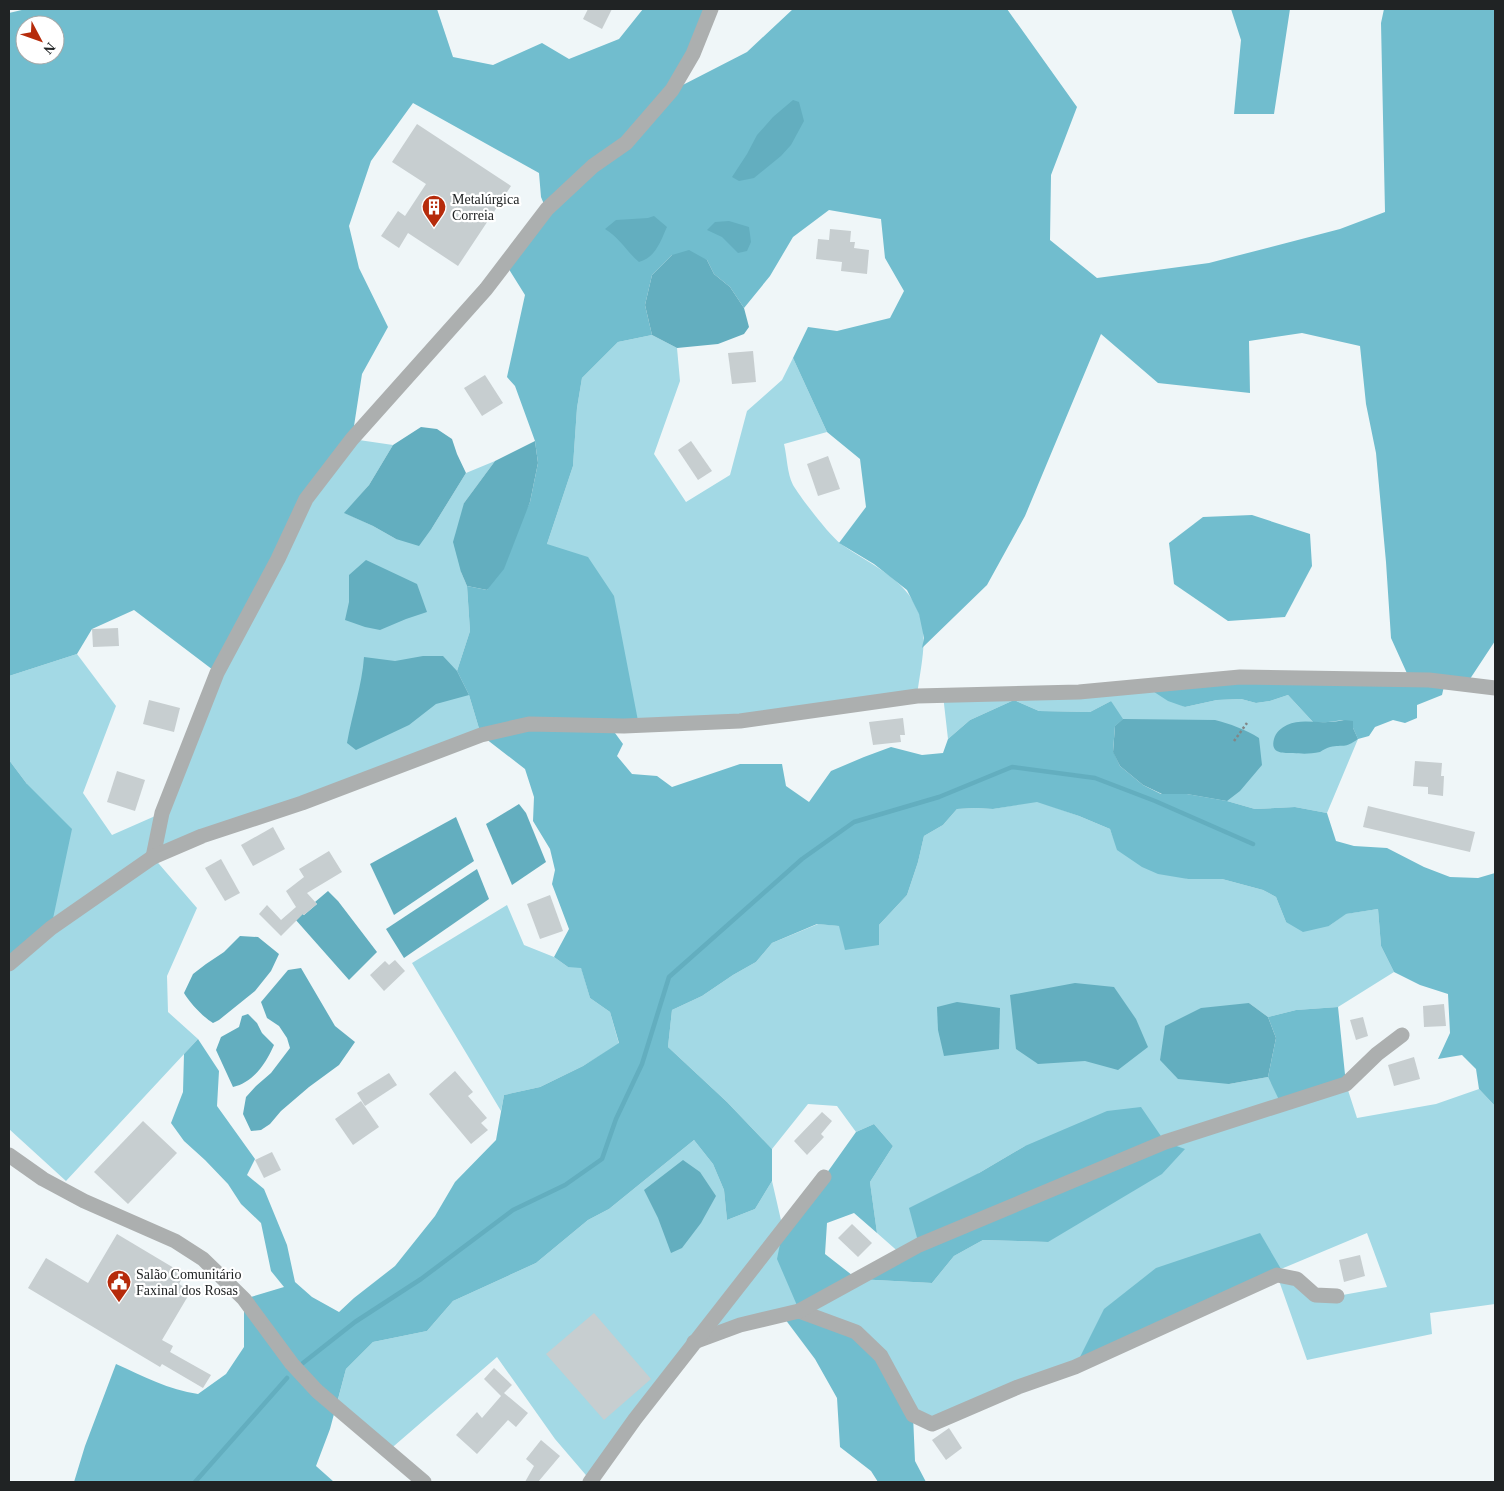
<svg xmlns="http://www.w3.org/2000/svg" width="1504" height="1491" font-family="Georgia,serif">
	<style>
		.green { fill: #a3d9e5 }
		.forest { fill: #71bdce; fill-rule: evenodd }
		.water { fill: #63aebf }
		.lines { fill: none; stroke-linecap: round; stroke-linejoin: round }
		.stream { stroke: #63aebf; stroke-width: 4.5 }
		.building { fill: #c7ced0 }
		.path { stroke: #818687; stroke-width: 2.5; stroke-dasharray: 2.5 2.5; stroke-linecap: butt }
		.minor { stroke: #acafaf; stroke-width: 15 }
		.labels { text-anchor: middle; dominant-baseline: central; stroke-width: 4.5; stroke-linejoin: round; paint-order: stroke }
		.poi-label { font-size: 14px; fill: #202324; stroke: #fff; text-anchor: start }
	</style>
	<rect width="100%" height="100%" fill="#eff6f8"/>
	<g class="green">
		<path d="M652 335 677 348 680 381 654 454 686 502 730 475 747 411 782 380 793 358 827 432 784 444C787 456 787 473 793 485 801 498 829 535 841 544 870 565 905 577 919 613 929 638 920 669 917 696L639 726 547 544 573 466 577 408 582 378 618 342Z"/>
		<polygon points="352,439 393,445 369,485 345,513 373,526 396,539 432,528 466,473 495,461 464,503 461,572 467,586 470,631 457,671 469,695 481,735 153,857 197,908 167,976 168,1012 198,1039 66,1181 9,1129 9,964 27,784 9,760 9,676 77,654 116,706 83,793 112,835 162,813 217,673 306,499"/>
		<polygon points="1145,686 1185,707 1217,700 1241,699 1256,703 1270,701 1288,695 1313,722 1353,721 1353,728 1358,739 1327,813 1295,807 1255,809 1227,801 1187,794 1162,794 1115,726 1111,701 1090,712 1039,711 1014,700 970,720 948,739 943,695"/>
		<polygon points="1037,801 1079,816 1110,829 1118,850 1188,879 1222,879 1263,890 1276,897 1286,922 1329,926 1345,914 1378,909 1381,946 1394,972 1338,1007 1296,1010 1268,1017 1249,1003 1229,1084 1268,1077 1282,1104 1346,1084 1357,1118 1436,1104 1479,1089 1495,1106 1495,1304 1430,1313 1432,1334 1307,1360 1277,1275 1337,1296 1387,1287 1367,1233 1281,1269 1075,1367 932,1424 799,1311 694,1342 591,1481 555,1439 497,1357 387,1452 336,1407 346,1369 373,1342 427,1331 453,1301 536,1263 588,1220 609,1209 694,1140 713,1164 724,1190 727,1220 755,1209 772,1181 783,1229 857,1279 932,1283 954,1256 983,1240 1048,1242 1025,1146 979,1173 919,1245 902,1255 877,1233 870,1182 893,1146 874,1124 856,1132 837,1106 808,1104 772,1149 727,1102 668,1047 672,1010 702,996 733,975 756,962 772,943 818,924 840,926 879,925 907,895 918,862 924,836 943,825 957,809 975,808 993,809"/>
		<polygon points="507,905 524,945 554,957 568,967 581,967 590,998 610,1012 619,1044 583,1066 540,1087 504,1095 501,1111 412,963"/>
	</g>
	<g class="forest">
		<path d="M26 9H437L453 57 493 65 542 43 569 59 619 39 643 9H711L673 90 747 52 793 9H1007L1077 107 1051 175 1050 240 1097 278 1209 263 1340 229 1385 212 1381 23 1384 9H1495V641L1466 685 1445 682 1442 695 1417 705V718L1405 723 1393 720 1375 727 1369 736 1358 739 1353 728 1344 720 1328 722H1313L1288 695 1270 701 1256 703 1241 699 1217 700 1185 707 1168 701 1145 686 1410 680 1391 638 1386 562 1376 453 1366 404 1360 346 1302 333 1249 341 1250 393 1158 383 1101 334 1025 516 987 585 922 648 924 638 919 614 907 590 874 564 839 543 866 507 860 459 827 432 793 358 808 327 837 331 890 318 904 291 885 258 881 219 829 210 793 237 770 276 744 308 730 287 714 274 707 260 672 255 652 275 645 305 652 335 618 342 582 378 577 408 573 466 547 544 588 557 614 596 639 726 615 733 623 744 617 756 632 774 657 776 672 787 740 764H782L786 786 809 802 831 771 864 757 891 747 922 755 943 753 948 739 970 720 1014 700 1039 711 1090 712 1111 701 1123 719 1115 726 1113 751 1120 766 1143 785 1161 794H1187L1227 801 1255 809 1295 807 1327 813 1336 841 1354 846 1387 848 1424 867 1450 877 1478 878 1495 873V1106L1479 1089 1476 1069 1462 1055 1438 1059 1450 1033 1448 994 1420 985 1394 972 1381 946 1378 909 1346 914 1329 926 1303 932 1286 922 1276 897 1263 890 1222 879H1188L1158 874 1142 867 1117 850 1110 829 1079 816 1037 802 993 809 975 808 957 809 943 825 924 836 918 862 907 895 879 925V945L845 950 839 926 817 924 772 943 756 962 733 975 702 996 672 1010 668 1047 727 1102 772 1149V1181L755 1209 727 1220 724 1190 713 1164 694 1140 609 1209 588 1220 536 1263 453 1301 427 1331 373 1342 346 1369 330 1429 316 1466 334 1482H74L85 1446 116 1364C143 1376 169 1390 198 1394L226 1374 244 1347V1299L284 1287 271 1271 261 1223 241 1204 228 1184 205 1160 184 1141 171 1123 183 1092 184 1054 198 1039 219 1071 217 1106 255 1159 247 1175 264 1189 287 1245 295 1282 312 1297 339 1312 354 1298 395 1266 435 1216 455 1182 496 1140 504 1095 540 1087 583 1066 619 1043 610 1012 590 998 581 968 568 967 554 957 569 929 552 884 555 870 550 849 533 821 534 797 525 769 481 735 469 695 457 671 470 631 467 586 487 590 530 502 538 463 535 441 515 386 507 377 525 295 505 263 546 209 541 197 539 173 413 103 371 161 349 226 359 268 388 327 362 374 352 439 306 499 217 673 134 610 92 629 77 654 9 676V13ZM25 25H55V55H25Z"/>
		<polygon points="1231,9 1290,9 1274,114 1234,114 1241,40"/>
		<polygon points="1252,515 1310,534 1312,566 1285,617 1228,621 1174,584 1169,543 1203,517"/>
		<polygon points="9,760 27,784 72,829 51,928 9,964"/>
		<polygon points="1338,1007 1346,1084 1281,1104 1268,1077 1276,1038 1268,1017 1296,1010"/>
		<polygon points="1141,1107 1165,1142 1185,1149 1162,1174 1048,1242 983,1240 954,1256 932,1283 857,1279 799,1310 856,1332 913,1415 915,1461 926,1482 878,1482 871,1471 840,1447 837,1398 815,1359 782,1315 799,1310 777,1259 783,1229 824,1177 856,1132 874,1124 893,1146 870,1182 877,1233 854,1213 827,1223 825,1254 857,1279 919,1245 909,1208 979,1173 1025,1146 1107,1111"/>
		<polygon points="1260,1233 1281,1269 1075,1367 1104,1309 1156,1268"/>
	</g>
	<g class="water">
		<polygon points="793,100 799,102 804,121 791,145 781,156 754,178 739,181 732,177 747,154 757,135 773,117"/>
		<path d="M654 216 667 227C660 242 656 257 639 262 627 252 619 237 605 229L616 220 648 218Z"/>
		<polygon points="729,221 749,227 751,242 747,251 738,253 722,237 707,230 715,222"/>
		<polygon points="689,250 707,260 714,274 730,287 744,308 749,327 744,334 718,344 677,348 652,335 645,305 652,275 672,255"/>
		<polygon points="421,427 437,429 452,439 457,454 466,473 432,528 419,546 396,539 373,526 344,513 369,485 393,445"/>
		<polygon points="535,441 538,463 530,502 504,569 487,590 467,586 461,572 453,542 464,503 495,461"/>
		<polygon points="366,560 417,584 427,612 406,619 380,630 365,627 345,620 349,602 349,575"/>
		<path d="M423 656H443L457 671 469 695 436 704 409 725 356 750 347 743C352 714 362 686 364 657L395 661Z"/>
		<path d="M1123 719 1215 720C1230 724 1245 729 1259 738L1262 765 1240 791 1227 801 1187 794H1162L1143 785 1120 766 1113 752 1115 726Z"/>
		<path d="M1344 720 1353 721V728L1358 739C1344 749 1344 744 1330 747 1326 748 1323 750 1320 752 1310 754 1303 754 1293 753 1283 753 1270 754 1274 739 1276 732 1281 728 1287 725 1300 719 1314 723 1328 722 1333 722 1339 721 1344 720Z"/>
		<polygon points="519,804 526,813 546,862 512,885 486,824"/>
		<polygon points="456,817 474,861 394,915 370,864"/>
		<polygon points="477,869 489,899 404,958 386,929"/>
		<polygon points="328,891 338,901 377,952 349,980 295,919 301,913 304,915 317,904 315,902"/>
		<path d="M240 936 258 937 279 954 271 971 255 991 219 1020 213 1023C203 1017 189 1002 184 993L193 974 206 964 224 952Z"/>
		<polygon points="301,968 335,1026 355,1042 339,1065 309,1087 281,1111 270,1124 261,1130 251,1131 243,1114 246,1097 256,1086 271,1073 290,1048 287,1038 279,1026 267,1018 261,1002 288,970"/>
		<polygon points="1075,983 1114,987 1136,1019 1148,1047 1118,1070 1085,1061 1038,1064 1016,1049 1010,995"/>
		<polygon points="957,1002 1000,1008 999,1049 944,1056 938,1030 937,1007"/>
		<polygon points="1249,1003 1268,1017 1276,1038 1268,1077 1229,1084 1178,1079 1160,1060 1165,1026 1201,1008"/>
		<path d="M248 1014 257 1023 262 1033 274 1045C266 1063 254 1082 233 1087L216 1050 221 1037 239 1027 242 1016Z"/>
		<polygon points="683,1160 700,1172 716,1196 701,1223 682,1248 671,1253 658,1218 644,1190"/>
	</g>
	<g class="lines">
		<g class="stream">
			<polyline points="303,1363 355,1322 421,1279 513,1210 565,1185 602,1159 616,1119 642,1064 669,977 802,859 854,822 939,797 1012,767 1095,778 1155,801 1253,844"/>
			<polyline points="195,1482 287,1378"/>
		</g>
	</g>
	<g class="building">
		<polygon points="588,9 612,9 602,29 583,19"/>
		<polygon points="417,124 511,186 458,266 408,233 399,248 381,236 398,211 405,216 426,184 392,162"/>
		<polygon points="830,229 851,231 850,242 855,242 854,248 869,250 867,274 841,271 842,262 816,259 818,239 829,240"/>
		<polygon points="753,351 756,382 732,384 728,353"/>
		<polygon points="485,375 503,403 482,416 464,388"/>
		<polygon points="691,441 712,471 698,480 678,450"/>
		<polygon points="828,456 840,489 818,496 807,464"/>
		<polygon points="118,628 119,646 93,647 92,629"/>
		<polygon points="149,700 180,708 174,732 143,724"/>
		<polygon points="903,718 905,735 900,735 901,742 873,745 869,722"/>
		<polygon points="1415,761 1442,763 1441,776 1444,776 1443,796 1428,794 1428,787 1413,786"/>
		<polygon points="117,771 145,780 135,811 107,802"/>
		<polygon points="1368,806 1475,832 1470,852 1363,827"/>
		<polygon points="273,827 285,849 253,866 241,845"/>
		<polygon points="329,851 342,872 307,893 317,904 304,915 303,914 281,936 259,914 267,905 281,920 296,907 286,891 304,877 299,869"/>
		<polygon points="221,859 240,893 225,901 205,868"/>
		<polygon points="550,895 563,931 540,939 527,904"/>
		<polygon points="395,960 405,971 384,991 370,975 385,961 389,965"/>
		<polygon points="1444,1004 1446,1026 1424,1027 1423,1006"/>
		<polygon points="1363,1017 1368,1036 1356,1040 1350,1020"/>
		<polygon points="1414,1057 1420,1079 1394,1086 1388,1065"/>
		<polygon points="455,1071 473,1092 468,1096 487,1118 481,1123 488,1130 471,1144 429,1094"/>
		<polygon points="389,1073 397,1085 365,1106 357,1093"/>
		<polygon points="361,1101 379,1127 353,1145 335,1119"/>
		<polygon points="822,1112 832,1121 821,1134 824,1137 807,1155 794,1141"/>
		<polygon points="143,1121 177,1153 128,1204 94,1172"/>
		<polygon points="272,1152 281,1170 264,1178 255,1160"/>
		<polygon points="852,1224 872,1243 858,1257 838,1238"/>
		<polygon points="117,1234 184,1274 179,1284 191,1291 162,1340 173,1346 170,1352 211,1375 203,1388 162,1364 160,1367 28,1288 46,1258 88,1283"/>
		<polygon points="1360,1255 1365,1276 1344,1282 1339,1260"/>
		<polygon points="594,1313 651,1379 604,1420 546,1354"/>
		<polygon points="494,1368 512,1385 504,1393 528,1413 516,1427 508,1420 477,1454 456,1435 477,1412 482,1418 501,1396 484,1379"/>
		<polygon points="949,1428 962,1448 946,1460 932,1440"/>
		<polygon points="541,1440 560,1456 538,1482 525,1482 534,1466 526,1459"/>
	</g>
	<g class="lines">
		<polyline class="path" points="1234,741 1247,723"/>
		<g class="minor">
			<polyline points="153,857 162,813 217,673 278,559 306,499 352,439 486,289 547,209 593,166 626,143 672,90 693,54 711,9"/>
			<polyline points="9,964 51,928 153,857 202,836 302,803 481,735 529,724 624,726 740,721 917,696 1079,692 1240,677 1429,680 1495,688"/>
			<polyline points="9,1155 43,1179 84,1201 175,1241 203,1259 244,1299 292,1364 317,1391 424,1482"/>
			<polyline points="799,1311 856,1332 881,1356 913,1415 932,1424 1018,1387 1075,1367 1277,1275 1297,1279 1315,1295 1337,1296"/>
			<polyline points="694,1342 740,1325 799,1311 919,1245 1165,1142 1346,1084 1377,1054 1402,1035"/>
			<polyline points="590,1482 635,1419 824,1177"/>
		</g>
	</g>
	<defs>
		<symbol id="building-pin" viewBox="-11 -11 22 30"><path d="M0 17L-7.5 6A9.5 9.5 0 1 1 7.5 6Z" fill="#b62b0b" stroke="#fff"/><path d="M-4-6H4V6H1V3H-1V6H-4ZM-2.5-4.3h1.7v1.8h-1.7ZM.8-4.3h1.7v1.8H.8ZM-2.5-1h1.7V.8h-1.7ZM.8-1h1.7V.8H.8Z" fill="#fff"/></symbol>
		<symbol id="civic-pin" viewBox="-11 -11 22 30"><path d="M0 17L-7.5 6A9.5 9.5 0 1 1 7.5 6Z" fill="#b62b0b" stroke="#fff"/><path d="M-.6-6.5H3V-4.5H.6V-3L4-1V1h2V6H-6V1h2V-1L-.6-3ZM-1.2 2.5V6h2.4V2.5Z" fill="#fff"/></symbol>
	</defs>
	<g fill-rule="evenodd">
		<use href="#building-pin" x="420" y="193" width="28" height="38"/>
		<use href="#civic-pin" x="105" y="1268" width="28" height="38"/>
	</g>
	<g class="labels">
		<g class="poi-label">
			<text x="452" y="199">Metalúrgica<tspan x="452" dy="16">Correia</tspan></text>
			<text x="136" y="1274">Salão Comunitário<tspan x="136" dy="16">Faxinal dos Rosas</tspan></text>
		</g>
	</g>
	<rect width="1504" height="1491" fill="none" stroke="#202324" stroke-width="20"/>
	<g transform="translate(40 40) rotate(131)"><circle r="24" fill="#ffffff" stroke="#a6a7a7"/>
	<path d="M0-4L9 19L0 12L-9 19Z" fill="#b62b0b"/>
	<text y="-8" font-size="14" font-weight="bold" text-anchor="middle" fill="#202324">N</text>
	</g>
</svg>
